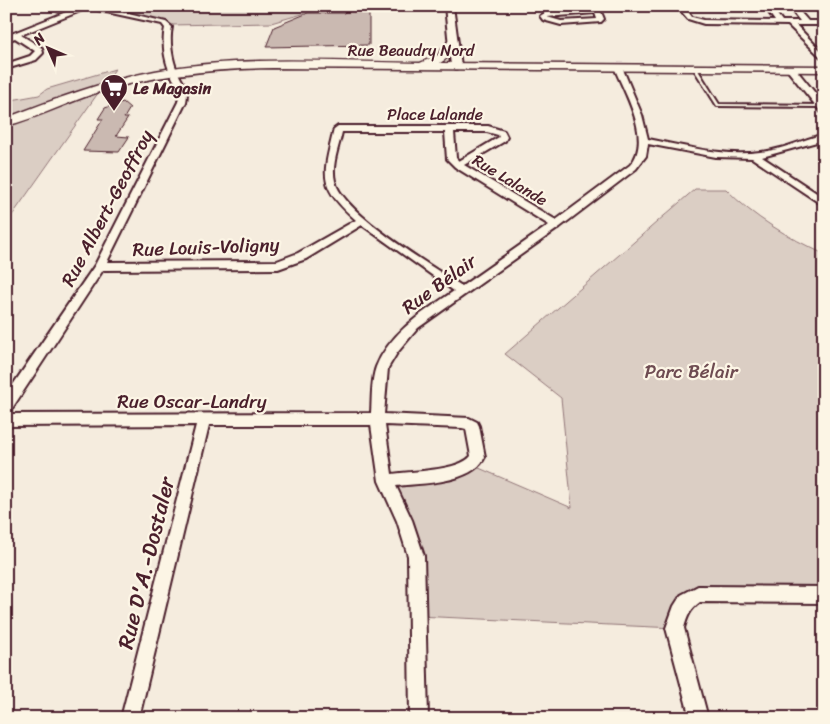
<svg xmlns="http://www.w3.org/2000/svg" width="830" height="724" font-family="Sriracha,sans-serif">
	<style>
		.green { fill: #dbcec4; stroke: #927678 }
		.building { fill: #cab9b1; stroke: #4a1f2b }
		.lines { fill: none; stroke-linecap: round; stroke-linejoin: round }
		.service-casing { stroke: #4a1f2b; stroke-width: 4 }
		.minor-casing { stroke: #4a1f2b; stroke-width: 4 }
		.tertiary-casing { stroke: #4a1f2b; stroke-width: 4 }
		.secondary-casing { stroke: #4a1f2b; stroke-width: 3 }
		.service { fill: #fcf5e5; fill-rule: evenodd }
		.minor { fill: #fcf5e5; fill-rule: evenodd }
		.tertiary { fill: #fcf5e5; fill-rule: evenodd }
		.secondary { fill: #fcf5e5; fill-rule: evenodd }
		.labels { text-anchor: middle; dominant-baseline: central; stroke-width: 4.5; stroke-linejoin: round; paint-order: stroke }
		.far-street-label { font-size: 16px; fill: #4a1f2b; stroke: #fcf5e5 }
		.far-poi-label { font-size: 16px; font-weight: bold; fill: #4a1f2b; stroke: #fcf5e5; text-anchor: start }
		.street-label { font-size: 19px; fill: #4a1f2b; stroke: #fcf5e5 }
		.park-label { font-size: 19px; fill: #6e4b51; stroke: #fcf5e5 }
		.near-street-label { font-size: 22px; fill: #4a1f2b; stroke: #fcf5e5 }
	</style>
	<rect width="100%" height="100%" fill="#f5ecde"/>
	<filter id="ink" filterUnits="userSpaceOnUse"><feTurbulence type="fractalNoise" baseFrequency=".02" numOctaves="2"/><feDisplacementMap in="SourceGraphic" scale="10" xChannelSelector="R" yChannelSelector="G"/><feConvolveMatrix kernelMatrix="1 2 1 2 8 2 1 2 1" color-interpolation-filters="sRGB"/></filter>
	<g filter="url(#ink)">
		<g class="green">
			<polygon points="89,6 342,6 341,11 309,12 271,23 171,25"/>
			<polygon points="115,69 6,224 6,101 39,95 47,89"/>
			<path d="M695 189H726C754 218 788 237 824 254V595L698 594 675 628 417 616 416 556 386 481 472 465 572 508 561 398 505 354Z"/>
		</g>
		<g class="building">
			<polygon points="346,6 369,6 369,45 266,47 274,27 308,13 344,13"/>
			<polygon points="123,102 130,108 124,118 128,118 116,136 129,137 119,152 83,151 103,119 98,119 105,108"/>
		</g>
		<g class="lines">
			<defs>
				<polygon id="service" points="694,67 696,67 719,104 820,105 822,106 820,107 717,106 693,68"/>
				<g id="minor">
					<path d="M81 6H99L166 22 172 27C169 41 172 60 178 73 184 86 189 87 186 102L107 262 277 261 298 253 356 220C317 185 323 176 334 129L338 126H488L504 131 507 137 505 141 464 165 556 220 630 165C653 140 625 94 614 67L618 65 622 67 642 115 648 139C685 146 723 157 760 152 782 150 802 140 824 134V140L762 157 824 198V206L752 158 716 157 648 144 646 156 636 169 560 227 418 328 397 353 388 368 384 414 469 418 477 422 479 426 485 457C472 484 422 483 396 486L412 520 424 556 428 718H410L408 556 397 521 379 481 371 425H209L139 718H121L196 425 6 426V414L371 413C372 399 371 380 376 367 390 332 425 311 454 291L362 225 306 259 278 269 103 270 11 410 6 411V395L95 265 178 102C181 86 175 85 170 72 164 59 162 41 165 28L162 24 88 8 21 35 42 48 43 53 36 60 6 69V64L30 56 35 51 15 38 6 41V36ZM342 132H445L447 159 455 167 549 225 462 286C433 267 342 213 335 181 331 165 339 147 342 132ZM454 132H487L498 135 499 137 459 161 456 158ZM385 425 462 428 466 429 471 456C459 471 412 471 392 474Z"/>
					<path d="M592 6 599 7 604 19 601 22 561 25 543 20 540 16 548 11 594 9ZM595 13 597 19 561 21 547 17Z"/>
					<polygon points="677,6 684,6 692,17 704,20 775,21 764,6 771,6 782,21 800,21 788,6 795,6 808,21 824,21 824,25 796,25 824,54 824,60 788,25 704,24 688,19"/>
					<polygon points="788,67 794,67 824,104 824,112 821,112 788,71"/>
					<path d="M698 586 824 587V603L700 602C690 609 687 617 684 628L708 718H690L666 628 674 606 681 595Z"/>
				</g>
				<polygon id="tertiary" points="445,6 453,6 461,66 456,69 451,66"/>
				<path id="secondary" d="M453 39 458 42C454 51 449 58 440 63L824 66V72L272 68C212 69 153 75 96 93 66 103 37 118 6 126V118C55 99 103 81 155 71 241 55 333 62 420 63L438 55 449 40Z"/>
			</defs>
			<use href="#service" class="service-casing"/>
			<use href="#minor" class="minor-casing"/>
			<use href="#tertiary" class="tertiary-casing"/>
			<use href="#secondary" class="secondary-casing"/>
			<use href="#service" class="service"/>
			<use href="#minor" class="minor"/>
			<use href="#tertiary" class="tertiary"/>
			<use href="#secondary" class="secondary"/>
		</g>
	</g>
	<defs>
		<symbol id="supermarket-pin" viewBox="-11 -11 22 30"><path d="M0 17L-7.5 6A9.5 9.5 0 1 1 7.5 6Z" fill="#4a1f2b" stroke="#fcf5e5"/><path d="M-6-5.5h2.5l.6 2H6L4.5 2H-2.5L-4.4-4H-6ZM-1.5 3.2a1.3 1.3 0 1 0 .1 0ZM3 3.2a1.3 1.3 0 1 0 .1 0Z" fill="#fff"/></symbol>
	</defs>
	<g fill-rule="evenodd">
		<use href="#supermarket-pin" x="98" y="72" width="32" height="43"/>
	</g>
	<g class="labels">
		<g class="far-street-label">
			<text x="411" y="50">Rue Beaudry Nord</text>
			<text x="435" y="114">Place Lalande</text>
			<text transform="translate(510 180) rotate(31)">Rue Lalande</text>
		</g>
		<g class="far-poi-label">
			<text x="133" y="88">Le Magasin</text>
		</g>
		<g class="street-label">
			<text transform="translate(107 208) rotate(-62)">Rue Albert-Geoffroy</text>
			<text transform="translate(206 247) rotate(-2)">Rue Louis-Voligny</text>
			<text transform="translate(439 284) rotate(-36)">Rue Bélair</text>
			<text x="192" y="401">Rue Oscar-Landry</text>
		</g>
		<g class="park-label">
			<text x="691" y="371">Parc Bélair</text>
		</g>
		<g class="near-street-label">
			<text transform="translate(146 563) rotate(-76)">Rue D'A.-Dostaler</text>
		</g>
	</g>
	<rect width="830" height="724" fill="none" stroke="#fcf5e5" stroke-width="25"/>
	<rect x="12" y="12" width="805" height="699" fill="none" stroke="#4a1f2b" stroke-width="2" filter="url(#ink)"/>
	<g transform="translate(48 48) rotate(315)" stroke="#fcf5e5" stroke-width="4" paint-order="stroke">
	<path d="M0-4L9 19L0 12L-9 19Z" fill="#4a1f2b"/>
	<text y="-8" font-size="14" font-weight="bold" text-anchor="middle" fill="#4a1f2b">N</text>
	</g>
</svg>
